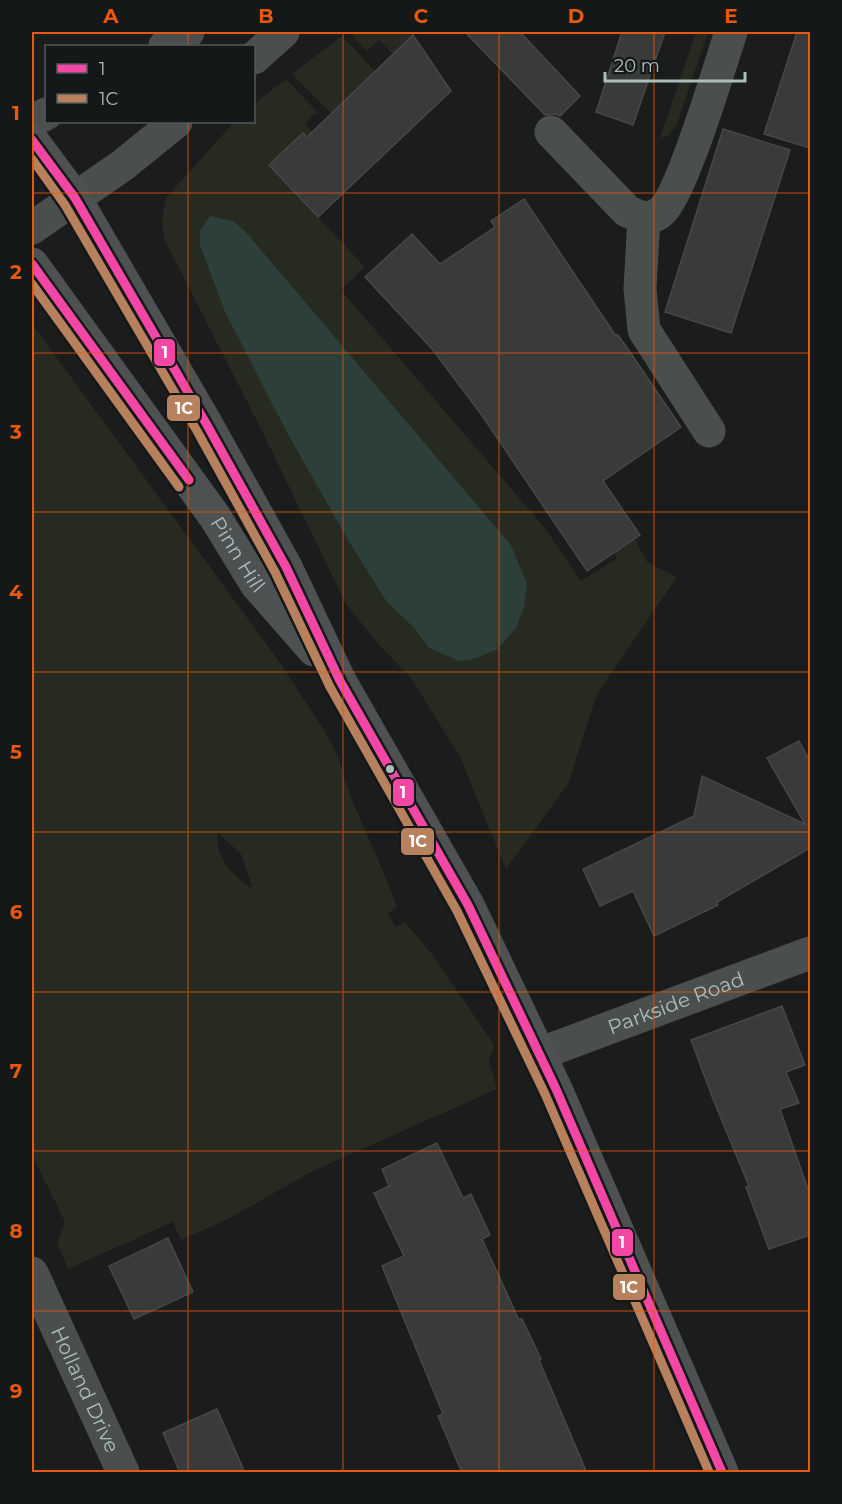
<svg xmlns="http://www.w3.org/2000/svg" width="842" height="1504" font-family="Montserrat,sans-serif">
	<style>
		.green { fill: #262a20; fill-rule: evenodd }
		.water { fill: #2c3f38 }
		.building { fill: #393b3a; stroke: #444848; stroke-width: 1.5 }
		.lines { fill: none; stroke-linecap: round; stroke-linejoin: round }
		.minor { stroke: #4a4f4e; stroke-width: 33 }
		.major { stroke: #4d5151; stroke-width: 33 }
		.bus-1-casing { stroke: #151818; stroke-width: 14 }
		.bus-2-casing { stroke: #151818; stroke-width: 14 }
		.bus-1 { stroke: #f346a5; stroke-width: 9 }
		.bus-2 { stroke: #b6815c; stroke-width: 9 }
		.grid { fill: none; stroke: #e8590c; stroke-width: 1.5; stroke-opacity: 0.55 }
		.bus-dot { fill: #acbebb; stroke: #151818; stroke-width: 2 }
		.labels { text-anchor: middle; dominant-baseline: central; stroke-width: 4.5; stroke-linejoin: round; paint-order: stroke }
		.street-label { font-size: 20px; fill: #acbebb; stroke: #151818 }
		.line-badge { stroke: #151818; stroke-width: 2 }
		.badge-label { font-size: 16px; text-anchor: middle; font-weight: bold; fill: #fff }
		.neatline { fill: none; stroke: #e8590c; stroke-width: 2 }
		.grid-label { font-size: 20px; text-anchor: middle; font-weight: bold; fill: #e8590c }
	</style>
	<rect width="100%" height="100%" fill="#1b1c1c"/>
	<g class="green">
		<polygon points="349,32 416,32 393,54 379,40 367,51"/>
		<polygon points="696,32 708,32 677,124 669,135 660,138"/>
		<polygon points="342,36 376,72 358,107 348,97 331,113 292,74"/>
		<path d="M286 79 317 112 305 123 315 135 310 140 303 133 269 165 365 267 341 290 544 527 581 581 617 558 614 553 635 539 647 562 677 577 597 694 568 784 506 869 460 757 411 678 380 646 346 604 262 431 164 239 162 219 166 198 234 122H254V104ZM246 232 511 545 459 661 429 648 414 628 386 601 286 431 225 312 200 247Z"/>
		<path d="M32 324 276 657 324 730 337 754 350 795 389 885 397 907 388 913 396 927 405 922 435 958 494 1045 489 1061 497 1089 313 1171 228 1219 181 1240 173 1222 68 1269 57 1243 65 1222 32 1155ZM218 833 241 854 252 886 251 888C233 875 214 857 218 833Z"/>
	</g>
	<polygon class="water" points="210,216 233,221 246,232 511,545 527,584 524,607 516,628 498,649 471,660 459,661 429,648 414,628 386,601 348,540 286,431 225,312 200,246 200,230"/>
	<g class="building">
		<polygon points="465,32 520,32 580,96 560,116 556,114 545,115"/>
		<polygon points="622,32 665,32 633,125 596,112"/>
		<polygon points="797,32 810,32 810,148 764,134"/>
		<polygon points="413,35 451,91 318,217 269,165 303,133 307,137"/>
		<polygon points="723,129 790,150 731,333 665,312"/>
		<polygon points="524,199 616,336 618,335 630,352 681,427 603,481 640,535 587,571 481,414 433,350 365,277 412,234 440,264 495,227 491,221"/>
		<polygon points="799,741 810,761 810,848 717,902 718,905 654,936 633,891 600,906 583,869 694,816 702,776 805,824 767,758"/>
		<polygon points="782,1006 805,1065 786,1072 799,1103 780,1109 810,1195 810,1235 769,1249 746,1187 749,1186 713,1099 691,1040"/>
		<polygon points="437,1143 463,1198 471,1194 490,1235 482,1239 519,1320 522,1319 541,1359 539,1360 587,1473 462,1473 438,1416 443,1414 382,1266 404,1256 374,1193 389,1186 382,1169"/>
		<polygon points="168,1238 193,1292 134,1319 109,1266"/>
		<polygon points="217,1409 245,1473 180,1473 163,1433"/>
	</g>
	<g class="lines">
		<g class="minor">
			<polyline points="165,46 188,32"/>
			<polyline points="254,58 283,32"/>
			<polyline points="32,121 46,114"/>
			<path d="M551 132 627 211C638 216 646 221 658 214 680 202 721 62 731 32"/>
			<polyline points="644,218 640,289 644,330 709,431"/>
			<polyline points="32,228 123,165 176,122"/>
			<path id="s1" d="M539 1054 810 953"/>
			<path id="s2" d="M32 1273 123 1472"/>
		</g>
		<g class="major">
			<polyline points="32,140 75,198 207,425 286,567 340,681 468,905 556,1089 722,1472"/>
			<path id="s3" d="M32 264 215 517 256 584 314 650"/>
		</g>
		<defs>
			<g id="bus-1">
				<polyline points="32,140 75,198 207,425 286,567 340,681 468,905 556,1089 722,1472"/>
				<polyline points="32,264 189,480"/>
			</g>
			<g id="bus-2">
				<polyline points="32,159 65,205 197,431 275,572 330,687 457,911 545,1094 709,1472"/>
				<polyline points="32,284 179,487"/>
			</g>
		</defs>
		<use href="#bus-1" class="bus-1-casing"/>
		<use href="#bus-2" class="bus-2-casing"/>
		<use href="#bus-1" class="bus-1"/>
		<use href="#bus-2" class="bus-2"/>
	</g>
	<path class="grid" d="M188 32V46M343 32V1472M499 32V1472M654 32V1472M188 122V1472M32 193H810M32 353H810M32 512H810M32 672H810M32 832H810M32 992H810M32 1151H810M32 1311H810"/>
	<circle class="bus-dot" cx="390" cy="769" r="5"/>
	<g class="labels">
		<g class="street-label">
			<text stroke="none"><textPath href="#s3" startOffset="356">Pinn Hill</textPath></text>
			<text stroke="none"><textPath href="#s1" startOffset="146">Parkside Road</textPath></text>
			<text stroke="none"><textPath href="#s2" startOffset="128">Holland Drive</textPath></text>
		</g>
	</g>
	<g class="line-badge">
		<rect x="153" y="338" width="23" height="29" rx="6" fill="#f346a5"/>
		<rect x="166" y="394" width="35" height="28" rx="6" fill="#b6815c"/>
		<rect x="392" y="778" width="23" height="29" rx="6" fill="#f346a5"/>
		<rect x="400" y="827" width="35" height="29" rx="6" fill="#b6815c"/>
		<rect x="611" y="1228" width="23" height="29" rx="6" fill="#f346a5"/>
		<rect x="612" y="1273" width="34" height="28" rx="6" fill="#b6815c"/>
	</g>
	<g class="badge-label">
		<text x="165" y="358">1</text>
		<text x="184" y="414">1C</text>
		<text x="403" y="798">1</text>
		<text x="418" y="847">1C</text>
		<text x="622" y="1248">1</text>
		<text x="629" y="1293">1C</text>
	</g>
	<rect width="842" height="1504" fill="none" stroke="#151818" stroke-width="66"/>
	<rect x="45" y="45" width="210" height="78" fill="#151818" stroke="#515a59" stroke-width="1.5"/>
	<rect x="57" y="64" width="30" height="9" fill="#f346a5" stroke="#515a59" stroke-width="1.5"/>
	<text x="99" y="75" font-size="18" fill="#acbebb">1</text>
	<rect x="57" y="94" width="30" height="9" fill="#b6815c" stroke="#515a59" stroke-width="1.5"/>
	<text x="99" y="105" font-size="18" fill="#acbebb">1C</text>
	<path d="M605 72v9h140v-9" fill="none" stroke="#acbebb" stroke-width="3"/>
	<text x="614" y="72" font-size="18" fill="#acbebb" stroke="#151818" stroke-width="4.5" paint-order="stroke">20 m</text>
	<rect x="33" y="33" width="776" height="1438" class="neatline"/>
	<g class="grid-label">
		<text x="111" y="23">A</text>
		<text x="266" y="23">B</text>
		<text x="421" y="23">C</text>
		<text x="576" y="23">D</text>
		<text x="731" y="23">E</text>
		<text x="16" y="120">1</text>
		<text x="16" y="279">2</text>
		<text x="16" y="439">3</text>
		<text x="16" y="599">4</text>
		<text x="16" y="759">5</text>
		<text x="16" y="919">6</text>
		<text x="16" y="1078">7</text>
		<text x="16" y="1238">8</text>
		<text x="16" y="1398">9</text>
	</g>
</svg>
